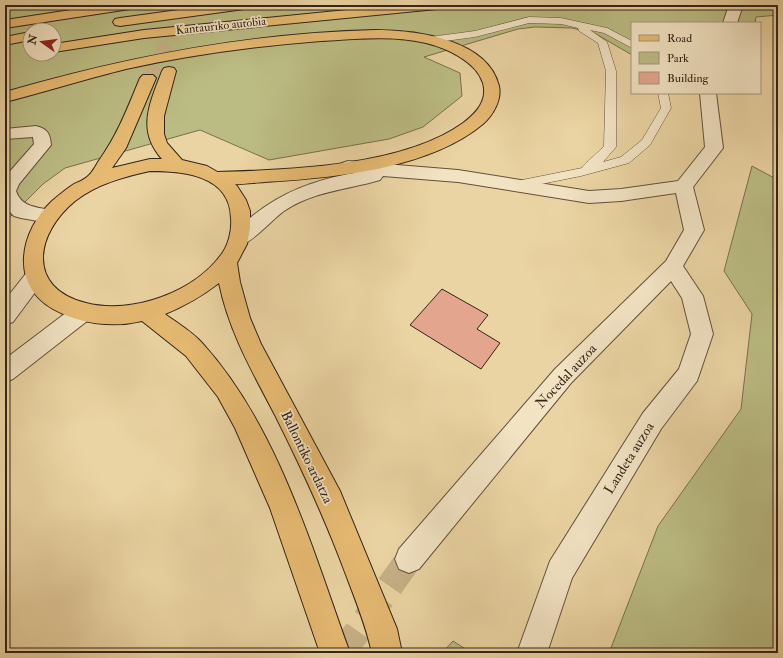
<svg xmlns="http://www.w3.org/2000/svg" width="783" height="658" font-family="'IM FELL Double Pica',serif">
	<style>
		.green { fill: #bbbc83; stroke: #78704e; fill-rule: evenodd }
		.building { fill: #e3a58d; stroke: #352419 }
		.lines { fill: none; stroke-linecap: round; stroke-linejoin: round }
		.minor-tunnel { stroke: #c7b187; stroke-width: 27; stroke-dasharray: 27 14; stroke-linecap: butt }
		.primary-tunnel { stroke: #c7b187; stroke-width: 15; stroke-dasharray: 15 8; stroke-linecap: butt }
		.service-casing { stroke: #62503c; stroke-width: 1 }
		.minor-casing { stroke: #62503c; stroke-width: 2 }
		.tertiary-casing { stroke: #62503c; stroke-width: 2 }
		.primary-casing { stroke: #352419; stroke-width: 2 }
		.motorway-casing { stroke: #352419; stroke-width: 2 }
		.service { fill: #f2e3c3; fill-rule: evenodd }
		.minor { fill: #f2e3c3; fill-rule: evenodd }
		.tertiary { fill: #f2e3c3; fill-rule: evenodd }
		.primary { fill: #e6ba72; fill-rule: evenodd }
		.motorway { fill: #e6ba72; fill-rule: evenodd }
		.labels { text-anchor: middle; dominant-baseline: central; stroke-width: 3.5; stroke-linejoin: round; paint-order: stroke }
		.far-street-label { font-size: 12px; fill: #352419; stroke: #f2e3c3 }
		.street-label { font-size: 14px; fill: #352419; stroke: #f2e3c3 }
	</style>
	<rect width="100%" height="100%" fill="#ebd4a3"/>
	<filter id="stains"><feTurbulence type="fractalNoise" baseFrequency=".005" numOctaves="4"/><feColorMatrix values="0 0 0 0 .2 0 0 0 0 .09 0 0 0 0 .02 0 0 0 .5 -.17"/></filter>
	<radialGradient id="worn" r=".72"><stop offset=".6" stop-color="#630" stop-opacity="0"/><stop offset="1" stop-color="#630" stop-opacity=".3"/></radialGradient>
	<g class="green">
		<path d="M5 5H778V15L756 17 755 23H632V55L596 34 572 28 535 27 518 29 424 57 460 73 462 96 423 127 389 139 269 160 200 130 65 168 43 184 5 222ZM30 30H54V54H30Z"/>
		<polygon points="752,166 778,180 778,653 609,653 658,526 741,409 752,314 724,271"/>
		<polygon points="453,641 472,653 442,653"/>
	</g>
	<polygon class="building" points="442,289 488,315 477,329 500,343 481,369 410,325"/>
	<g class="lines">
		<polyline class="minor-tunnel" points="342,653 409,559"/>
		<polyline class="primary-tunnel" points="148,78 189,5"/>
		<defs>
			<path id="service" d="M529 17 561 18 607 28 632 41V48L604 33 590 30 607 42 616 71V147L603 162 621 157 642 140 661 108 658 93H668L671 108 650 145 629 163 581 176 516 189 512 188 510 185 512 182 582 168C584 164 600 151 604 146L606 71 598 43 579 31 578 28 561 24 529 23 475 37 430 43 425 40 430 37 475 31Z"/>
			<g id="minor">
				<polygon points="729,5 743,5 737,23 723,23"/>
				<path d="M700 93H716L723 148 693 187 704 230 683 266 703 296 713 334 697 381 661 429 572 578 547 653H517L550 561 643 413 679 369 691 334 682 298 671 281 571 383 419 569 409 573 399 569 395 559 399 549 555 369 666 261 684 230 676 193 621 201 589 203 458 182 383 176 380 180C346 190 314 191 284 211 273 219 255 239 245 243 240 244 238 243 233 242L230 237C235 229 243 223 250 218 281 192 315 180 354 173L342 171 339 167 342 163 348 161 458 170 589 191 621 189 678 181 705 147Z"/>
				<path d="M36 126C48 129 50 134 51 145L19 184 16 191C22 209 40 207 56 211L58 216 56 221 49 223 21 218 14 216 5 207V177L34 144 33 137 5 139V129Z"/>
			</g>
			<g id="tertiary">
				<polygon points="35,269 42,271 45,277 42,283 13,322 5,325 5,300 28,271"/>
				<polygon points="83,303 91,306 94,312 91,318 13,379 5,382 5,359 75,306"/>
			</g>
			<path id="primary" d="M169 67 174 68 176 71 164 116V134L167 143 182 160 207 166 228 178 237 186 246 200 250 211V228L247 244 237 263 240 282 250 318 261 344 340 491 397 629 402 653H372C366 626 356 601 346 575 326 521 302 469 276 417 253 373 229 332 219 283 202 296 185 306 165 314 177 323 193 332 203 344 278 427 312 549 350 653H320L270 508 235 428 218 397 186 356 142 321C113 328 79 324 53 309 9 284 20 231 52 201 59 195 66 189 74 184 78 182 84 180 87 177 92 173 95 167 98 162 117 136 128 107 140 78L143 75H153L156 78 126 148 112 168 150 159H162C136 130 150 103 162 71L164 68ZM150 171C183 171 230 175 231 218 232 229 229 243 223 252 196 292 132 315 86 303 26 288 35 234 75 201 97 184 123 177 150 171Z"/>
			<g id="motorway">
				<polygon points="5,5 23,5 21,8 5,10"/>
				<polygon points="104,5 137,5 135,8 130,9 5,28 5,20"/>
				<polygon points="215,5 251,5 249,8 244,9 120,26 115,25 113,22 115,19 120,18"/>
				<polygon points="397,5 444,5 442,8 437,9 144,38 54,52 54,44 144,30"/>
				<path d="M375 30C415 30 488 39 499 86 502 100 493 115 483 124 429 169 334 178 265 182 248 183 227 187 211 182L208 178 211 174 217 172C289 170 404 166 463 123 476 113 488 101 483 83 476 61 446 48 426 43 392 35 355 39 321 41 255 46 190 55 126 69 85 79 45 92 5 102V92C126 57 249 33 375 30Z"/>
				<polygon points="30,32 30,40 5,45 5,37"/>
			</g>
		</defs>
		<use href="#service" class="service-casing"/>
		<use href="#minor" class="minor-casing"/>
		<use href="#tertiary" class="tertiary-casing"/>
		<use href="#primary" class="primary-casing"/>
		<use href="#motorway" class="motorway-casing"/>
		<use href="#service" class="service"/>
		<use href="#minor" class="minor"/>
		<use href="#tertiary" class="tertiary"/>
		<use href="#primary" class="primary"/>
		<use href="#motorway" class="motorway"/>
	</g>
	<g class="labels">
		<g class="far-street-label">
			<text transform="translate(221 26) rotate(-6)">Kantauriko autobia</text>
		</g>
		<g class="street-label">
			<text transform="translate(566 376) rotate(-47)">Nocedal auzoa</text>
			<text transform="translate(307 457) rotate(64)">Ballontiko ardatza</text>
			<text transform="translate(629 458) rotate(-58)">Landeta auzoa</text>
		</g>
	</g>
	<rect width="783" height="658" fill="none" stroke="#ebd4a3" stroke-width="20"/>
	<rect x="6" y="6" width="771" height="646" fill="none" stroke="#352419" stroke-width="2"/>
	<rect x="10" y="10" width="763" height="638" fill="none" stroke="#352419"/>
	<rect x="631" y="22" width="130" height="72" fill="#f2e3c3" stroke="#a6977f"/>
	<rect x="639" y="35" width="20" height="6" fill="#e6ba72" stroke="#a6977f"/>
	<text x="667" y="42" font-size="12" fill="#352419">Road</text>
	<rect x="639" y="52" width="20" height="12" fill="#bbbc83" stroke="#a6977f"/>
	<text x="667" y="62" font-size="12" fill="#352419">Park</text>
	<rect x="639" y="72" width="20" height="12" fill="#e3a58d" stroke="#a6977f"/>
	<text x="667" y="82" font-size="12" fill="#352419">Building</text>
	<g transform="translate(42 42) rotate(284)"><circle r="19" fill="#f2e3c3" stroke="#a6977f"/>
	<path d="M0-3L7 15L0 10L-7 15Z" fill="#8f2418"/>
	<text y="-6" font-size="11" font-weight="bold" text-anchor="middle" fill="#352419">N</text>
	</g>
	<rect width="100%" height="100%" filter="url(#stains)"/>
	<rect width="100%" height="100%" fill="url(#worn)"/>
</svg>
